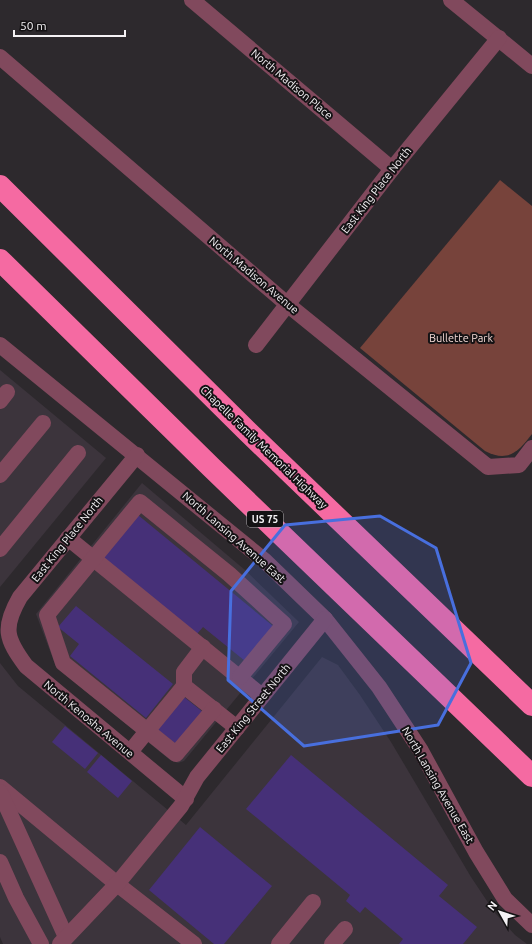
<svg xmlns="http://www.w3.org/2000/svg" width="532" height="944" font-family="Ubuntu,sans-serif">
	<style>
		.built { fill: #3c343c }
		.green { fill: #77433b }
		.building { fill: #463078 }
		.lines { fill: none; stroke-linecap: round; stroke-linejoin: round }
		.minor { stroke: #81495d; stroke-width: 16 }
		.highway { stroke: #f56aa2; stroke-width: 22 }
		.marked { fill: #486fde; fill-opacity: 0.2; stroke: #486fde; stroke-width: 3; stroke-linejoin: round }
		.labels { text-anchor: middle; dominant-baseline: central; stroke-width: 4; stroke-linejoin: round; paint-order: stroke }
		.shield { fill: #141214; stroke: #b2afb2; stroke-width: 1 }
		.shield-label { font-size: 10px; font-weight: bold; fill: #f5f2f5 }
		.street-label { font-size: 11px; fill: #f5f2f5; stroke: #141214 }
		.park-label { font-size: 11px; fill: #f2d8d4; stroke: #141214 }
	</style>
	<rect width="100%" height="100%" fill="#2d292d"/>
	<g class="built">
		<polygon points="0,370 106,458 0,587"/>
		<polygon points="142,483 245,570 299,622 184,761 178,763 170,760 56,667 36,614"/>
		<polygon points="322,657 338,665 360,695 391,742 471,877 495,913 515,935 527,944 3,944 0,937 0,663 18,686 186,825"/>
	</g>
	<path class="green" d="M500 180 532 206V434C518 452 508 463 485 451L360 348Z"/>
	<g class="building">
		<polygon points="138,515 273,626 245,661 203,627 197,634 103,558"/>
		<polygon points="76,606 173,684 146,718 70,656 79,644 58,627"/>
		<polygon points="184,697 203,712 176,744 157,729"/>
		<polygon points="65,726 98,753 85,769 52,742"/>
		<polygon points="101,755 132,781 118,798 87,772"/>
		<polygon points="291,755 448,885 439,896 477,927 463,944 399,944 403,939 365,907 360,913 346,901 350,895 246,809"/>
		<polygon points="200,827 272,886 224,944 214,944 149,890"/>
	</g>
	<g class="lines">
		<g class="minor">
			<polyline points="192,0 392,169"/>
			<polyline points="451,0 532,66"/>
			<polyline points="0,57 287,304 488,467 519,465 532,448"/>
			<polyline points="0,345 265,561 325,619 379,687 421,751 476,852 505,899 532,925"/>
			<polyline points="256,345 392,169 499,38"/>
			<polyline points="0,401 7,392"/>
			<path d="M137 455 20 597C2 628 6 639 26 666L186 799"/>
			<polyline points="0,475 43,423"/>
			<polyline points="68,538 262,696"/>
			<polyline points="0,549 78,453"/>
			<polyline points="184,686 237,728"/>
			<polyline points="214,709 176,754 63,663 47,615 140,502 229,574 284,624 240,677"/>
			<polyline points="130,752 184,686 184,672 203,647"/>
			<polyline points="0,787 117,884 194,944"/>
			<polyline points="0,792 66,937"/>
			<polyline points="0,862 16,898 41,944"/>
			<polyline points="60,944 117,884 181,806 197,777 325,619"/>
			<polyline points="279,944 313,902"/>
			<polyline points="332,944 345,929"/>
		</g>
		<g class="highway">
			<polyline points="0,186 248,432 532,705"/>
			<polyline points="0,260 212,468 532,776"/>
		</g>
	</g>
	<path class="marked" d="M380 516 436 548 471 663 438 725 304 746 228 680 231 591 285 525Z"/>
	<g class="labels">
		<rect class="shield" x="247" y="511" width="36" height="16" rx="3"/>
		<g class="shield-label">
			<text x="265" y="519">US 75</text>
		</g>
		<g class="street-label">
			<text transform="translate(292 84) rotate(40)">North Madison Place</text>
			<text transform="translate(376 190) rotate(-52)">East King Place North</text>
			<text transform="translate(254 275) rotate(40)">North Madison Avenue</text>
			<text transform="translate(264 447) rotate(44)">Chapelle Family Memorial Highway</text>
			<text transform="translate(234 537) rotate(41)">North Lansing Avenue East</text>
			<text transform="translate(67 539) rotate(-51)">East King Place North</text>
			<text transform="translate(253 708) rotate(-51)">East King Street North</text>
			<text transform="translate(89 719) rotate(40)">North Kenosha Avenue</text>
			<text transform="translate(438 785) rotate(60)">North Lansing Avenue East</text>
		</g>
		<g class="park-label">
			<text x="461" y="338">Bullette Park</text>
		</g>
	</g>
	<g transform="translate(500 912) rotate(309)" stroke="#141214" stroke-width="3" paint-order="stroke">
	<path d="M0-3L7 15L0 10L-7 15Z" fill="#f5f2f5"/>
	<text y="-6" font-size="11" font-weight="bold" text-anchor="middle" fill="#f5f2f5">N</text>
	</g>
	<path d="M14 30v6h111v-6" fill="none" stroke="#f5f2f5" stroke-width="2"/>
	<text x="20" y="30" font-size="12" fill="#f5f2f5" stroke="#141214" stroke-width="3" paint-order="stroke">50 m</text>
</svg>
